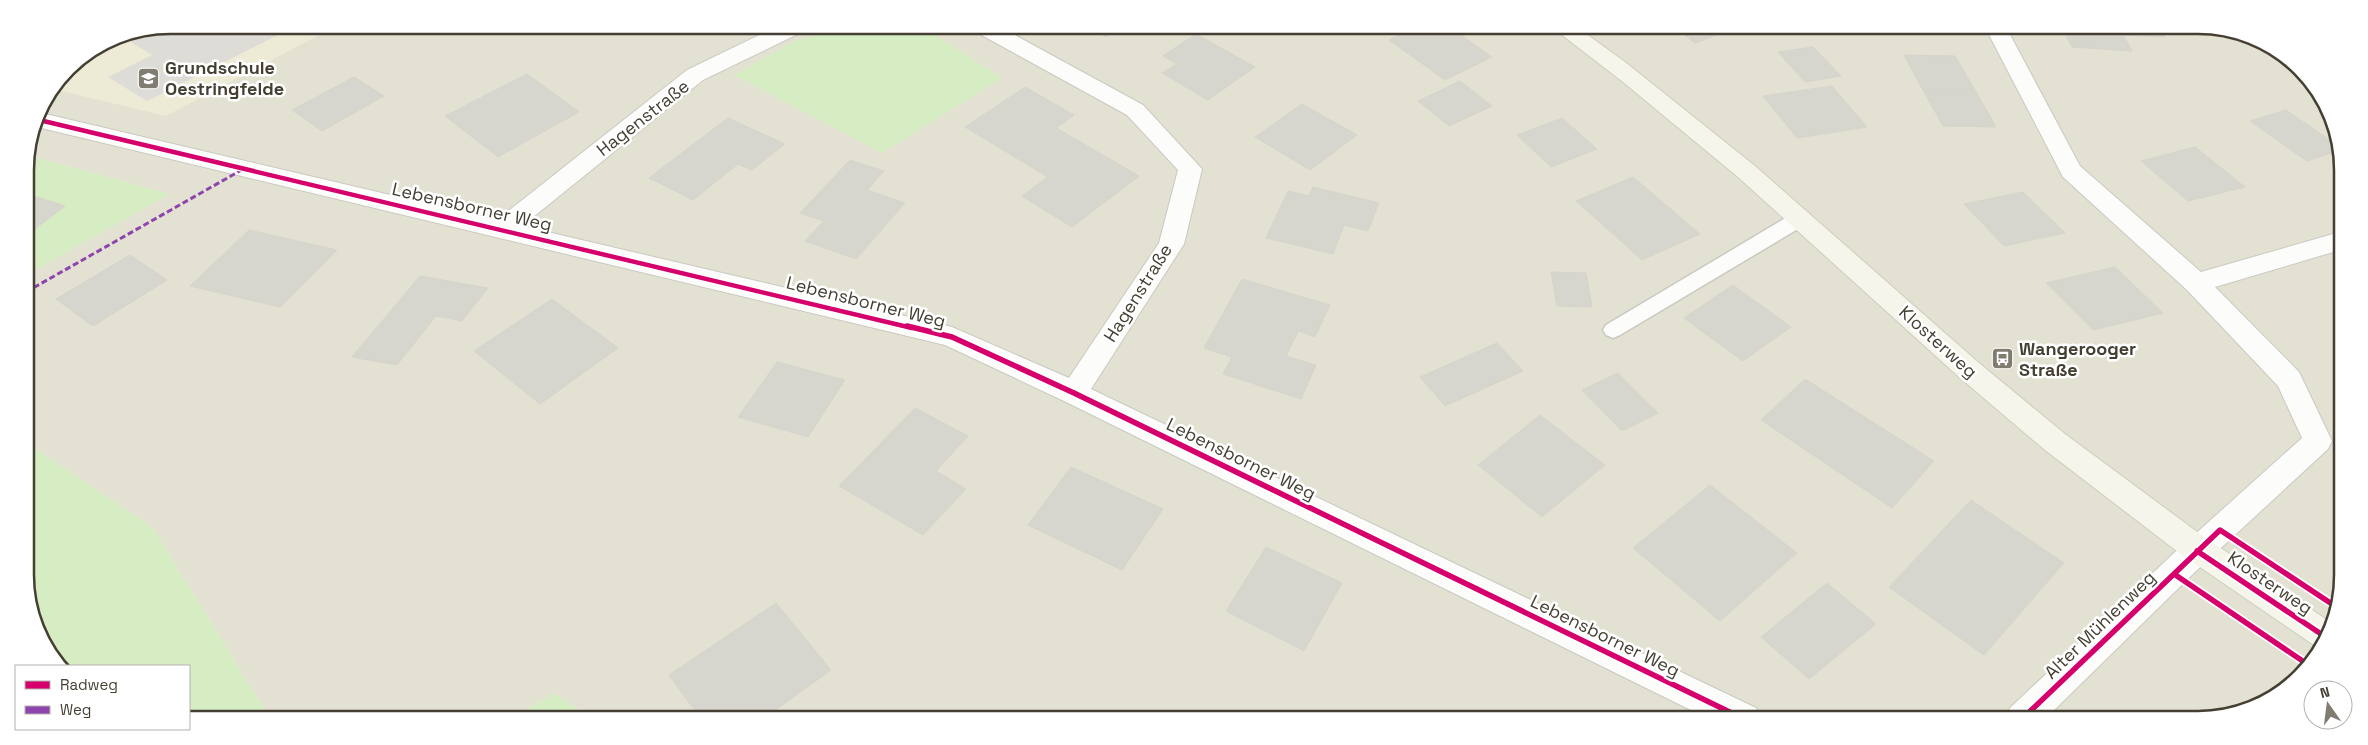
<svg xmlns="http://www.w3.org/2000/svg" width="2368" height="745" font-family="'Space Grotesk',sans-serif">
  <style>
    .residential { fill: #e3e1d2 }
    .education { fill: #edead6 }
    .green { fill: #d6ecc2 }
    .parking { fill: #dddcd6 }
    .building { fill: #d7d6ce; stroke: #d6d4cb }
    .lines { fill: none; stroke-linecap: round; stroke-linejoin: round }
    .lane-casing { stroke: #cac9c1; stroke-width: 3 }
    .street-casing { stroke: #cac9c1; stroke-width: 2 }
    .secondary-casing { stroke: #ceccbb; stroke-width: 2 }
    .lane { fill: #fcfcfb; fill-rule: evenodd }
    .street { fill: #fcfcfb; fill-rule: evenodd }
    .secondary { fill: #f6f5ec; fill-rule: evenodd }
    .quiet { stroke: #8e44ad; stroke-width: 3; stroke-dasharray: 6 3; stroke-linecap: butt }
    .cycleway-far1-casing { stroke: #fff; stroke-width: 7 }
    .cycleway-casing { stroke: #fff; stroke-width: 9 }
    .cycleway-far1 { stroke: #d6006c; stroke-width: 4.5 }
    .cycleway { stroke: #d6006c; stroke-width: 5.5 }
    .labels { text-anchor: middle; stroke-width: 5; stroke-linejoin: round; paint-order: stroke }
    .poi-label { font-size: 18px; font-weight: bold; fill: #443f32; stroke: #fff; text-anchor: start }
    .street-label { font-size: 18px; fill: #443f32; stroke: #fff }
    .rim { fill: none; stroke: #443f32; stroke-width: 2.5 }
  </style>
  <rect width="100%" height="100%" fill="#eeede5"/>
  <path class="residential" d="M169 25 2236 30 2307 74 2340 141 2338 613 2319 656 2287 690 2208 720 588 716 554 693 516 716 268 715 153 528 27 443 26 275 169 194 27 155 36 114 67 67 114 36Z"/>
  <path class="education" d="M169 25H338L166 116 53 89 67 67 114 36Z"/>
  <path class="green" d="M843 27H923L1002 78 882 153 734 75 795 41Z
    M27 155 170 194 26 275Z
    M27 443 153 528 268 715H189V666H59L28 604Z
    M554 693 588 716H516Z"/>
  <path class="parking" d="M169 25H262L278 35 147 101 108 77 152 55 120 35Z"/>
  <path class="building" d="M282 25H317L298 35Z
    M1088 27H1122L1106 37Z
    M1413 28H1451L1492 57 1445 80 1389 40Z
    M1677 29H1734L1695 43Z
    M2063 30H2160L2165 37 2123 35 2132 51 2072 47Z
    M1196 34 1255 67 1208 100 1162 73 1177 64 1163 56Z
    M1813 47 1841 76 1805 82 1778 52Z
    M1904 55 1955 56 1975 90H1923Z
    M527 74 579 112 498 157 445 116Z
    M354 77 384 96 322 131 292 110Z
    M1460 81 1492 106 1449 126 1418 101Z
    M1832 86 1867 127 1797 138 1763 96Z
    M1025 87 1074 115 1056 128 1139 176 1072 227 1022 196 1048 177 965 127Z
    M1923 90H1975L1996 127 1943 126Z
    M1302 104 1357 135 1310 170 1255 137Z
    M2286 110 2340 147V150L2307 161 2250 121Z
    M728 118 785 144 752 170 738 164 693 200 649 178Z
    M1562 118 1597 149 1551 167 1517 135Z
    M2195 147 2245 187 2188 201 2141 161Z
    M850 160 884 171 867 190 905 203 856 259 805 241 824 221 800 213Z
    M1633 177 1700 234 1642 260 1576 201Z
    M1313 187 1379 203 1368 231 1344 225 1333 254 1266 238 1288 191 1309 196Z
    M2023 192 2065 233 2004 246 1964 204Z
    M25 193 65 206 26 236Z
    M249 230 337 250 280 307 190 286Z
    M130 255 167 280 93 326 56 299Z
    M2115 267 2163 313 2093 330 2046 283Z
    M1551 272 1586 273 1592 307 1557 306Z
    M420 276 488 288 462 321 436 316 397 365 352 357Z
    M1242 279 1330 305 1315 337 1298 331 1286 356 1316 365 1301 399 1223 374 1232 357 1204 348Z
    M1733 285 1791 327 1743 361 1684 318Z
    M552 299 618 348 540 404 474 351Z
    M1497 343 1523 371 1445 406 1420 377Z
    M777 362 845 380 808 437 738 417Z
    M1618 373 1658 413 1622 431 1582 390Z
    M1805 379 1934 461 1892 508 1761 420Z
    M915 408 968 436 936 471 966 489 923 535 839 486Z
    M1540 415 1605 465 1542 517 1478 465Z
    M1071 467 1163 509 1122 570 1028 525Z
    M1710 485 1797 553 1720 621 1633 548Z
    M1971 500 2064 563 1984 655 1889 587Z
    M1266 547 1342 583 1304 651 1226 611Z
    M1827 583 1876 624 1809 679 1761 637Z
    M776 603 831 670 767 716H699L669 675Z"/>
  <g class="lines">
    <defs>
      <path id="lane" d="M1801 211 1808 213 1811 218 1808 223 1620 335 1613 338 1606 335 1603 330 1606 325 1794 213Z"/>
      <path id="street" d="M778 26 805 27 802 32 703 80 522 226 952 327 1069 378 1159 243 1178 170 1127 115 976 32 973 27H1000L1143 105 1202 169 1184 244 1091 389 1756 708 1761 719H1709L1064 401 945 345 33 126 37 112 497 220 687 70Z
        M1986 29H2007L2080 166 2201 272 2340 232V250L2215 287 2299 372 2332 441 2328 449 2196 571 2045 719H2005L2010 708 2174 553 2302 438 2278 386 2187 290 2063 177Z"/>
      <path id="secondary" d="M1553 28H1578L1625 62 1755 166 1979 363 2065 434 2200 534 2333 624 2321 650 2178 552 2045 450 1959 377 1738 177 1623 82Z"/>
    </defs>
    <use href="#lane" class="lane-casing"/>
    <use href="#street" class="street-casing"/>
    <use href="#secondary" class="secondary-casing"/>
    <use href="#lane" class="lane"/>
    <use href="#street" class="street"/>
    <use href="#secondary" class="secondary"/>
    <path class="quiet" d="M26 292 245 168"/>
    <defs>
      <path id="cycleway-far1" d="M35 119 912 328"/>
      <path id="cycleway" d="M907 326 952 337 1074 393 1744 719
        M2197 551 2327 638
        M2174 574 2310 666
        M2022 719 2220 530 2338 608"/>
    </defs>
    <use href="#cycleway-far1" class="cycleway-far1-casing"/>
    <use href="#cycleway" class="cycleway-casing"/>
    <use href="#cycleway-far1" class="cycleway-far1"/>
    <use href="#cycleway" class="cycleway"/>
  </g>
  <defs>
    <symbol id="school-square" viewBox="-11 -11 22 22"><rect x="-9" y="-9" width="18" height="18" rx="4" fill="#807c71" stroke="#fff"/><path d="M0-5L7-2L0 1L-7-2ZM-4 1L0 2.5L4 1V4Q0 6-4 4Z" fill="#fff"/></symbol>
    <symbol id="bus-square" viewBox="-11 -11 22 22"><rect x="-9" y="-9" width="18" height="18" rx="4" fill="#807c71" stroke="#fff"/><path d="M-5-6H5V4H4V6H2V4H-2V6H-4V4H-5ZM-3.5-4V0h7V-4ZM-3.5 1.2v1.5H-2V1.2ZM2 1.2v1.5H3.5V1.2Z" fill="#fff"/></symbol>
  </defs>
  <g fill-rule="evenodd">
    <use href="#school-square" x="136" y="66" width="25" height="25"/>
    <use href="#bus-square" x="1990" y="346" width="25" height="25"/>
  </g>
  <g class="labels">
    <g class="poi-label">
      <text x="165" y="74">Grundschule<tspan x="165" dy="21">Oestringfelde</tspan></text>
      <text x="2019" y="355">Wangerooger<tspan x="2019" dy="21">Straße</tspan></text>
    </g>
    <g class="street-label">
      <text transform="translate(643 118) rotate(-38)" y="6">Hagenstraße</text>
      <text transform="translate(472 207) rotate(13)" y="6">Lebensborner Weg</text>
      <text transform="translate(1138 293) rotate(-58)" y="6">Hagenstraße</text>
      <text transform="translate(866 302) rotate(14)" y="6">Lebensborner Weg</text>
      <text transform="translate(1938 342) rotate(42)" y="6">Klosterweg</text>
      <text transform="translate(1241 459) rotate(26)" y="6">Lebensborner Weg</text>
      <text transform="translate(2270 583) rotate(34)" y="6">Klosterweg</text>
      <text transform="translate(2100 625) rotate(-44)" y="6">Alter Mühlenweg</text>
      <text transform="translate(1605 636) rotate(26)" y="6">Lebensborner Weg</text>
    </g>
  </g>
  <path d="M0 0H2368V745H0ZM170 34H2198A136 136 0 0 1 2334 170V575A136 136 0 0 1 2198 711H170A136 136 0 0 1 34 575V170A136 136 0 0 1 170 34Z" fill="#fff" fill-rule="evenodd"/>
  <path class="rim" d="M170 34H2198A136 136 0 0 1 2334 170V575A136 136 0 0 1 2198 711H170A136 136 0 0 1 34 575V170A136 136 0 0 1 170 34Z"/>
  <rect x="15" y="665" width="175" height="65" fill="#ffffff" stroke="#b4b2ad"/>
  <rect x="25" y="681" width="25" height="8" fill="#d6006c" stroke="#b4b2ad"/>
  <text x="60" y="690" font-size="15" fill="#443f32">Radweg</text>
  <rect x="25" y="706" width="25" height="8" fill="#8e44ad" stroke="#b4b2ad"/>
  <text x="60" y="715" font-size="15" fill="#443f32">Weg</text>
  <g transform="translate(2328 705) rotate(346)"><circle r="24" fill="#ffffff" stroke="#b4b2ad"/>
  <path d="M0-4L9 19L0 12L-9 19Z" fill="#807c71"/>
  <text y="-8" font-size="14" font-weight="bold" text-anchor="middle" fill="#443f32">N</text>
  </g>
</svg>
